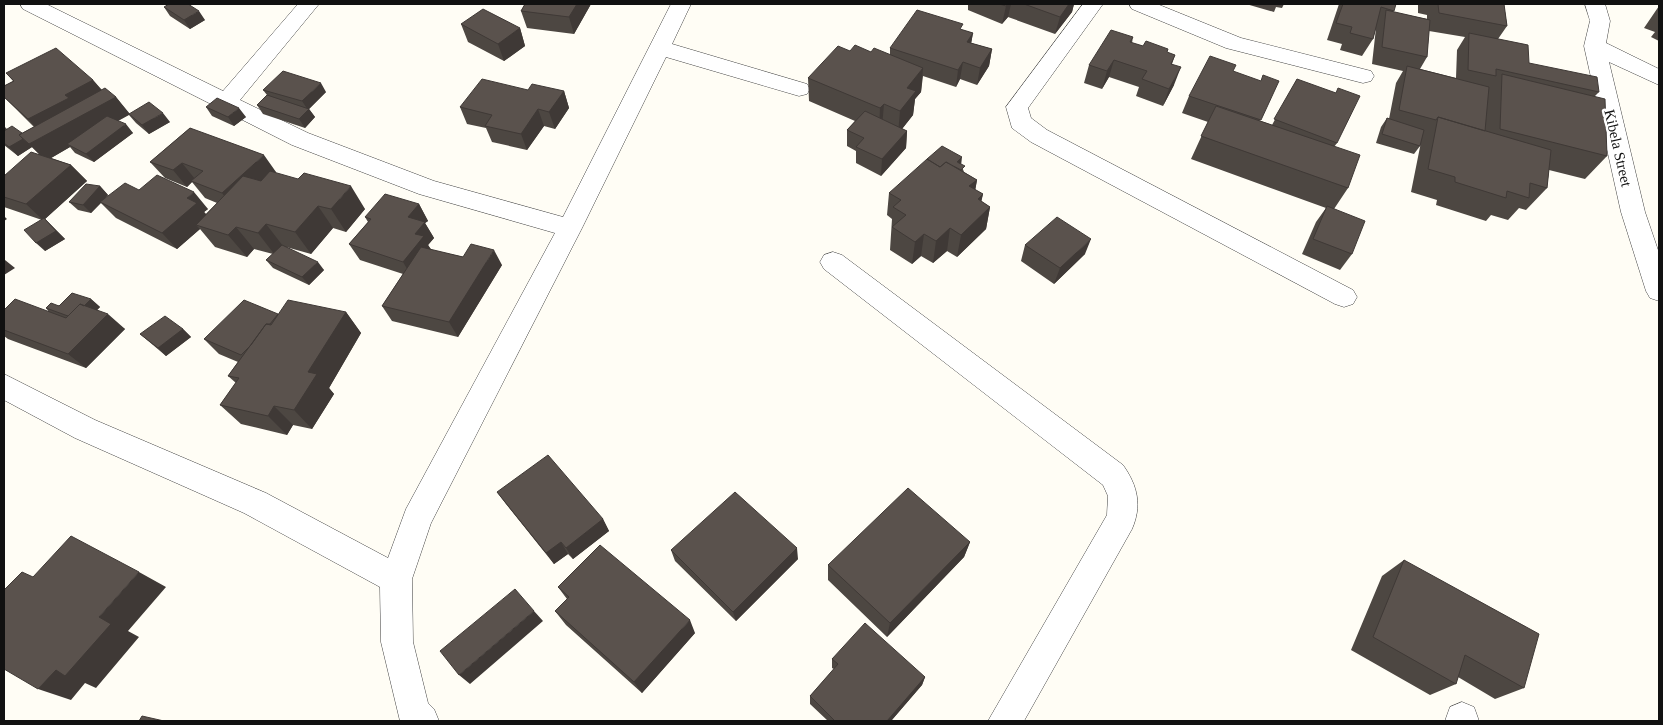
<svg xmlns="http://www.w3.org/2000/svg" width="1663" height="725" font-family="'Times New Roman',serif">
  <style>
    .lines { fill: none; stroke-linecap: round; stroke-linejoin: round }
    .minor-casing { stroke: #444; stroke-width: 1 }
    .minor { fill: #fff; fill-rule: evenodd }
    .wall { fill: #4d4742; fill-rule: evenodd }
    .shaded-wall { fill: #3f3936 }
    .building { fill: #5a524d; stroke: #3f3936 }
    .labels { text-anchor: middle; stroke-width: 5; stroke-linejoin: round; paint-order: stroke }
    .street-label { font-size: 15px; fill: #111; stroke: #fff }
  </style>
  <rect width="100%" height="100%" fill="#fffdf5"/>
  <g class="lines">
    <defs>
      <path id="minor" d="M20 4H46L223 91 298 4H319L240 100 308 133 434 181 563 217 671 4H691L672 44 807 84 810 89 807 94 799 96 666 57 582 228 431 523 412 579 413 642 428 703 434 709 439 721H400L381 642 380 587 244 513 75 438 4 400V374L95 420 266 493 388 558 406 509 555 233 419 194 292 145 23 9Z
        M1083 4H1103L1028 108 1031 118 1047 130 1353 290 1357 297 1353 304 1344 307 1335 304 1031 142 1012 128 1006 107Z
        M1129 4H1157L1241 38 1371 71 1374 76 1371 81 1363 83 1226 48 1132 9Z
        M1585 4H1605L1610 21 1606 43 1659 69V85L1609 62 1645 212 1659 253V301L1650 298 1646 291 1621 212 1584 46 1590 21Z
        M833 252 842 255 1123 465C1138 486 1142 506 1132 529L1024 721H988L1107 515 1108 496 1103 485 824 269 820 262 824 255Z
        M1462 702 1474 707 1479 721H1445L1450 707Z"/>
    </defs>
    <use href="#minor" class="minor-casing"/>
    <use href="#minor" class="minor"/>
  </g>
  <path class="wall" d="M525 4H591L574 34 527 28 521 11Z
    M968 4H1074L1072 12 1055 34 1008 17 1002 24 968 10Z
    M1246 4H1284L1282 8 1276 7 1274 12Z
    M1339 4H1396L1393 12 1427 19V15L1418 13V4H1504L1507 26 1498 39 1529 63 1599 92 1595 96 1607 156 1585 179 1549 170 1547 188 1526 210 1519 208 1508 220 1491 215 1486 221 1436 205 1437 200 1411 192 1421 142 1420 146 1414 154 1376 143 1381 127 1387 118 1389 119 1396 83 1403 71 1372 64 1376 28 1373 39 1362 56 1340 50 1342 44 1327 40ZM1429 31 1465 37 1457 50 1456 78 1420 69 1427 57Z
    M1659 6V41L1651 37 1655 32 1644 28Z
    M164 7 205 20 190 29 170 16Z
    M461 24 520 28 525 46 504 61 468 42Z
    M962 30 973 33 971 43 992 49 989 66 977 85 960 79 956 87 923 76 921 92 915 99 913 115 902 129 907 131 906 148 881 176 856 163V151L847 146V130L855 121 809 101 808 78 850 51 871 52 890 55V48Z
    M1133 37 1132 43 1175 55 1172 64 1174 85 1163 106 1136 96 1139 87 1109 77 1102 89 1084 83 1089 65Z
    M1233 72 1260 121 1272 125 1297 79 1337 143 1334 147 1348 188 1334 209 1352 254 1340 270 1302 254 1316 222 1326 208 1191 159 1208 122 1182 113 1189 96Z
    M6 73 93 80 102 90 116 97 129 114 170 122 149 134 136 123 129 115 118 121 133 133 94 162 75 153 70 147 51 158 71 165 87 181 45 219 65 239 45 251 42 220 4 207V176L39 154 32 147 18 156 4 145V126L7 129 22 133 34 127 4 97V86L13 81Z
    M263 90 326 92 309 109 315 117 305 128 263 114 257 105 267 95Z
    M528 90 564 91 569 108 555 129 544 126 527 150 492 142 486 128 467 124 460 107Z
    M206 107 246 117 234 126 212 116Z
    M190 128 276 172 275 173 365 209 346 232 333 228 311 254 286 247 324 270 309 285 273 268 266 260 273 254 254 249 247 257 215 247 200 229 177 249 116 218 101 203 91 213 78 210 69 202 100 186 108 195 104 200 139 190 208 209 204 212 206 214 217 203 205 198 192 182 187 187 165 178 150 162Z
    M961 164 964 172 977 180 975 190 983 194 981 201 990 207 986 229 957 257 947 251 933 263 921 256 912 264 890 250 892 219 887 215 889 193Z
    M419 204 428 221 425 223 434 238 428 245 431 250 502 265 458 337 392 321 382 306 403 274 360 260 349 244 368 222 365 217Z
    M1025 245 1085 254 1054 284 1021 261Z
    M91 299 100 307 97 310 125 329 86 368 8 339 4 336V310L49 312 46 308Z
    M346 312 361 333 329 388 334 394 312 429 293 425 287 435 241 424 220 405 236 383 228 376 238 362 219 354 204 339 278 314Z
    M183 329 191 337 166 356 140 334Z
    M497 492 603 519 609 531 573 559 568 554 554 564 506 504Z
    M970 542 964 557 887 637 828 580V565Z
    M671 550 798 559 736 621 675 561Z
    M1404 560 1524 688 1495 699 1458 677 1456 684 1430 695 1351 650 1382 576Z
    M558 587 695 633 642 693 566 625 555 611 567 599Z
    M832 659 925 677 922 685 891 721H828L810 704V696L834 669 832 668Z"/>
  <path class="shaded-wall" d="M577 4H591L574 34 569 17Z
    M1008 4H1011L1008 17 1002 24 1006 6Z
    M1069 4H1074L1072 12 1055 34 1060 17Z
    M199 11 205 20 190 29 184 20Z
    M520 28 525 46 504 61 498 44Z
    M973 33 970 50 967 42Z
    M992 49 989 66 977 85 980 68Z
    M1114 60 1109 77 1102 89 1107 71Z
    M963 62 960 79 956 87 958 70Z
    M1181 67 1174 85 1163 106 1169 89Z
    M923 68 921 92 915 99 913 115 898 134 900 111 907 88Z
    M93 80 107 97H116L130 114 72 146 67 144 70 147 46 161 29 144 44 136 28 119 65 95Z
    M321 83 326 92 308 110 302 101Z
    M564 91 569 108 555 129 549 112Z
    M884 104 882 127 879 131 880 108Z
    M239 108 246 117 234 126 228 117Z
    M309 109 315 117 305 128 299 119Z
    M538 109 544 126 527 150 521 134Z
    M163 113 170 122 149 134 142 125Z
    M126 124 133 133 94 162 86 154Z
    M907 131 906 148 881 176 882 159Z
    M23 139 32 147 18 156 9 147Z
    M264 155 276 172 235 210 222 193Z
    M962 157 961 166 957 162Z
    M182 163 195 179 187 187 173 170Z
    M71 165 87 181 45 219 65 239 45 251 36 243 44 221 26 204Z
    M977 180 973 203 969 186Z
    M100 186 108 195 91 213 83 205Z
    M351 186 365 209 346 232 331 209Z
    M194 192 208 209 204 212 211 220 196 225 200 229 177 249 162 233 187 198Z
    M983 194 978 217V199Z
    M419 204 428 221 425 223 434 238 428 245 433 252 412 277 403 262 415 234 408 217Z
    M318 206 333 228 311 254 295 232Z
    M990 207 986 229 957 257 961 235Z
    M4 216 7 219 4 221Z
    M266 224 283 246 275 255 258 233Z
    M236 227 254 249 247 257 228 235Z
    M950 228 947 251 933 263 936 241Z
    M924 234 921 256 912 264 915 242Z
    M1091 239 1085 254 1054 284 1060 268Z
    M494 250 502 265 458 337 449 322Z
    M5 260 15 268 4 275V261Z
    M318 262 324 270 309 285 302 277Z
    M91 299 100 307 81 326 72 318Z
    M346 312 361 333 329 388 334 394 312 429 294 410 308 372Z
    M108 314 125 329 86 368 68 354Z
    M183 329 191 337 166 356 158 348Z
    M274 406 293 425 287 435 268 416Z
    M603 519 609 531 573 559 566 548Z
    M561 542 568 554 554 564 546 553Z
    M970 542 964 557 887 637 890 623Z
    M797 548 798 559 736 621 733 612Z
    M139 572 166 587 128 631 139 637 96 688 85 683 71 700 38 689 99 617Z
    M534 611 543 621 470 684 459 675Z
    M690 620 695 633 642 693 634 682Z
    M925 677 922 685 891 721H887Z"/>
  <path class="building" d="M169 4H188L199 11 184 20 164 7Z
    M525 4H577L569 17 521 11Z
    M999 4H1008L1006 6Z
    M1024 4H1069L1060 17Z
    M1343 4H1396L1394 11 1381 7 1373 39 1350 33 1352 27 1336 23Z
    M1438 4H1504L1507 26 1439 13Z
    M483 9 520 28 498 44 461 24Z
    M917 10 963 24 960 29 973 33 967 42 992 49 980 68 963 62 958 70 890 48Z
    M1386 10 1430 20 1427 57 1382 47Z
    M1111 30 1133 37 1130 42 1143 46 1146 41 1168 49 1167 52 1175 55 1171 64 1181 67 1169 89 1142 79 1147 71 1114 60 1107 71 1089 65Z
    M1469 33 1528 45 1529 63 1597 77 1599 92 1496 69V76L1468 70Z
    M855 45 871 52 874 48 923 68 907 88 916 91 900 111 884 104 880 108 808 78 838 46 850 51Z
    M56 48 93 80 65 95 69 98 28 119 4 97V86L14 81 6 73Z
    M1210 56 1236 65 1233 71 1261 81 1263 75 1279 81 1261 120 1189 96Z
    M1407 66 1489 87 1485 131 1438 117 1436 120 1399 110Z
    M283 71 321 83 302 101 263 90Z
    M1502 74 1605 99 1607 156 1500 129Z
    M482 79 528 90 532 84 564 91 549 112 538 109 521 134 485 126 492 115 460 107Z
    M1297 79 1336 93 1338 88 1360 96 1337 143 1274 119Z
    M105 88 116 97 29 144 19 135Z
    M267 95 309 109 299 119 257 105Z
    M217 98 239 108 228 117 206 107Z
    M149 102 163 113 142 125 129 114Z
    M1216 106 1360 155 1348 188 1201 136Z
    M865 111 907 131 882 159 856 147 864 138 847 130Z
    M107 116 126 124 86 154 67 144Z
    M1438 117 1551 150 1547 188 1530 183 1529 198 1507 191 1506 198 1455 182V177L1428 169Z
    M1387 118 1424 130 1420 146 1382 134Z
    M12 126 22 133 19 135 23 139 9 147 4 143V131Z
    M190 128 264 155 222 193 191 181 203 171 182 163 173 170 150 162Z
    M942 146 962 157 957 162 965 166 961 170 946 162 940 167 927 159Z
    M31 152 71 165 26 204 4 197V176Z
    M927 159 940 167 946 162 977 180 969 186 983 194 978 199 990 207 961 235 950 228 936 241 924 234 915 242 892 227 906 215 893 207 901 200 889 193Z
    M270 171 298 179 304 173 351 186 331 209 318 206 295 232 266 224 258 233 236 227 228 235 196 225 243 176 261 181Z
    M157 175 194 192 187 198 197 203 162 233 100 202 125 183 139 190Z
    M86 184 100 186 83 205 69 202Z
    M385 194 419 204 408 217 425 222 415 234 424 236 403 262 349 244 371 219 365 217Z
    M1327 206 1365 221 1352 254 1313 239Z
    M1057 217 1091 239 1060 268 1025 245Z
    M44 218 56 231 36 243 24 230Z
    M471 244 494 250 449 322 382 306 421 247 463 257Z
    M282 245 318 262 302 277 266 260Z
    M72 293 91 299 84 306 80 304 68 316 46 308 51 303 59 306Z
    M15 299 66 318 80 304 108 314 68 354 4 330V310Z
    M244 300 278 314 270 324H266L251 345 241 355 204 339Z
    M288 300 346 312 308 372 317 374 294 410 274 406 268 416 220 405 239 378 228 376 266 324 271 325Z
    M165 316 183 329 158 348 140 334Z
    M548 455 603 519 566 548 561 542 546 553 497 492Z
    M908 488 970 542 890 623 828 565Z
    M735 492 797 548 733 612 671 550Z
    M71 536 139 572 99 617 111 624 65 676 56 670 38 689 4 669V590L22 572 33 577Z
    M600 545 690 620 634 682 555 611 569 597 558 587Z
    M1404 560 1539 634 1524 688 1465 655 1456 684 1373 637Z
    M515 589 534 611 459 675 440 651Z
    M865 623 925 677 887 721H835L810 696 838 664 832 659Z
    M142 716 164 721H139Z"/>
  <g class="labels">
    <g class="street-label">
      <text transform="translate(1618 148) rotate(77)" y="5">Kibela Street</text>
    </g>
  </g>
  <rect width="1663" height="725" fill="none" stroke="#111111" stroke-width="10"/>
</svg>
